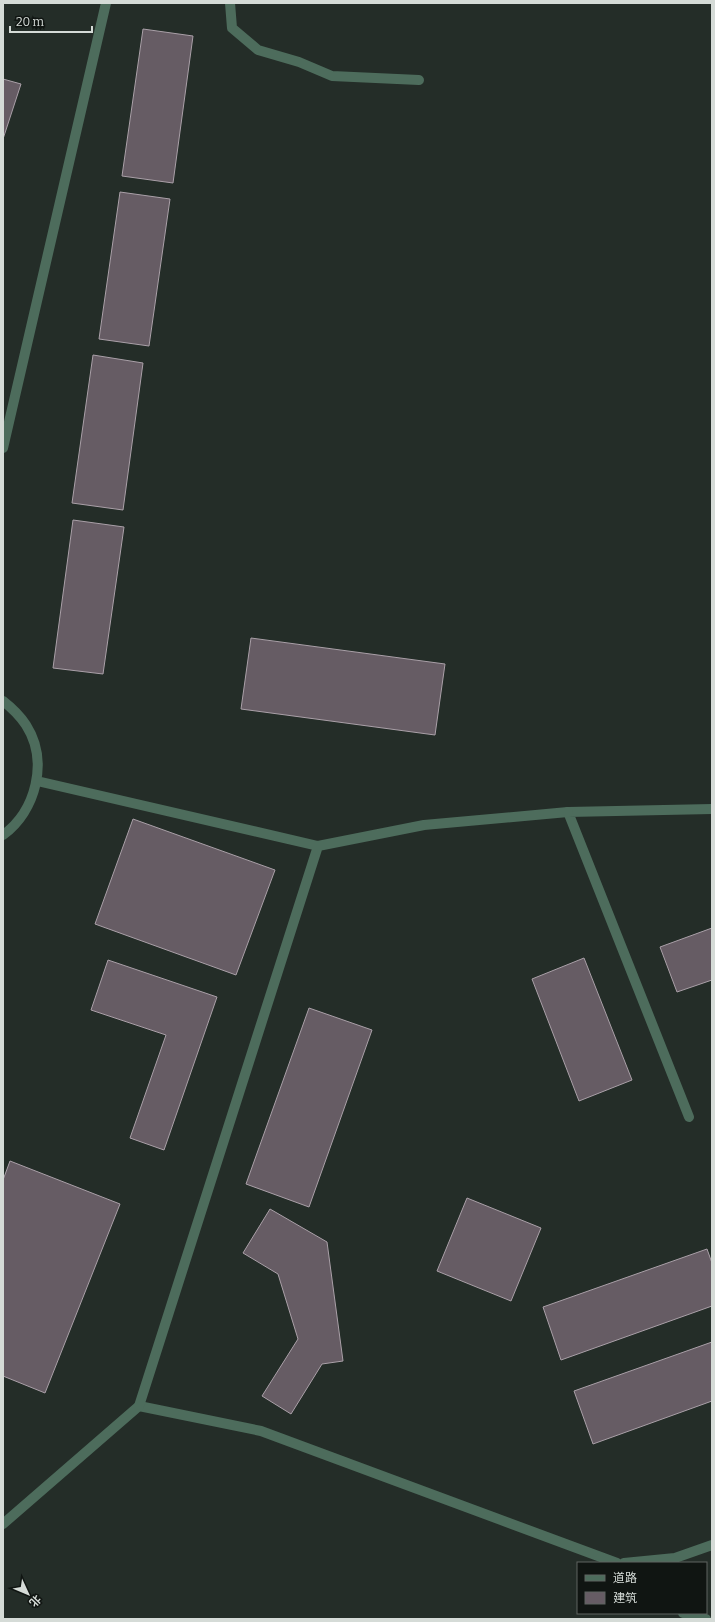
<svg xmlns="http://www.w3.org/2000/svg" width="715" height="1622" font-family="Bitter,'Noto Sans SC',serif">
  <style>
    .building { fill: #665c64; stroke: #aaa0a8 }
    .lines { fill: none; stroke-linecap: round; stroke-linejoin: round }
    .service { stroke: #4d6c5c; stroke-width: 10 }
    .minor { stroke: #4d6c5c; stroke-width: 10 }
  </style>
  <rect width="100%" height="100%" fill="#242d28"/>
  <path class="building" d="M143 29 193 36 173 183 122 176Z
    M3 79 21 84 3 139Z
    M120 192 170 199 149 346 99 339Z
    M93 355 143 363 123 510 72 503Z
    M73 520 124 527 103 674 53 668Z
    M251 638 445 664 435 735 241 709Z
    M133 819 275 870 236 975 95 924Z
    M712 928V980L677 992 660 947Z
    M584 958 632 1080 579 1101 532 979Z
    M108 960 217 997 164 1150 130 1138 166 1035 91 1010Z
    M309 1008 372 1030 309 1207 246 1184Z
    M10 1161 120 1204 45 1393 3 1376V1180Z
    M467 1198 541 1228 511 1301 437 1271Z
    M270 1209 327 1242 343 1361 322 1364 291 1414 262 1396 298 1339 278 1274 243 1253Z
    M707 1249 712 1263V1306L561 1360 543 1307Z
    M712 1342V1401L593 1444 574 1391Z"/>
  <g class="lines">
    <path class="service" d="M230 3 232 28 258 50 299 62 332 76 419 80
      M689 1117 568 812 712 809
      M139 1406 261 1431 617 1563
      M624 1563 675 1558 712 1545
      M683 1613 706 1619"/>
    <path class="minor" d="M3 448 106 3
      M3 701C12 708 20 716 26 725 49 761 36 811 3 835
      M37 781 318 846 424 825 568 812
      M3 1524 139 1406 318 846"/>
  </g>
  <rect width="715" height="1622" fill="none" stroke="#d5dbd7" stroke-width="8"/>
  <rect x="577" y="1562" width="130" height="52" fill="#101512" stroke="#5f6461"/>
  <rect x="585" y="1575" width="20" height="6" fill="#4d6c5c" stroke="#5f6461"/>
  <text x="613" y="1582" font-size="12" fill="#d5dbd7">道路</text>
  <rect x="585" y="1592" width="20" height="12" fill="#665c64" stroke="#5f6461"/>
  <text x="613" y="1602" font-size="12" fill="#d5dbd7">建筑</text>
  <g transform="translate(28 1594) rotate(134)" stroke="#101512" stroke-width="3" paint-order="stroke">
  <path d="M0-3L7 15L0 10L-7 15Z" fill="#d5dbd7"/>
  <text y="-6" font-size="11" font-weight="bold" text-anchor="middle" fill="#d5dbd7">北</text>
  </g>
  <path d="M10 26v6h82v-6" fill="none" stroke="#d5dbd7" stroke-width="2"/>
  <text x="16" y="26" font-size="12" fill="#d5dbd7" stroke="#101512" stroke-width="3" paint-order="stroke">20 m</text>
</svg>
